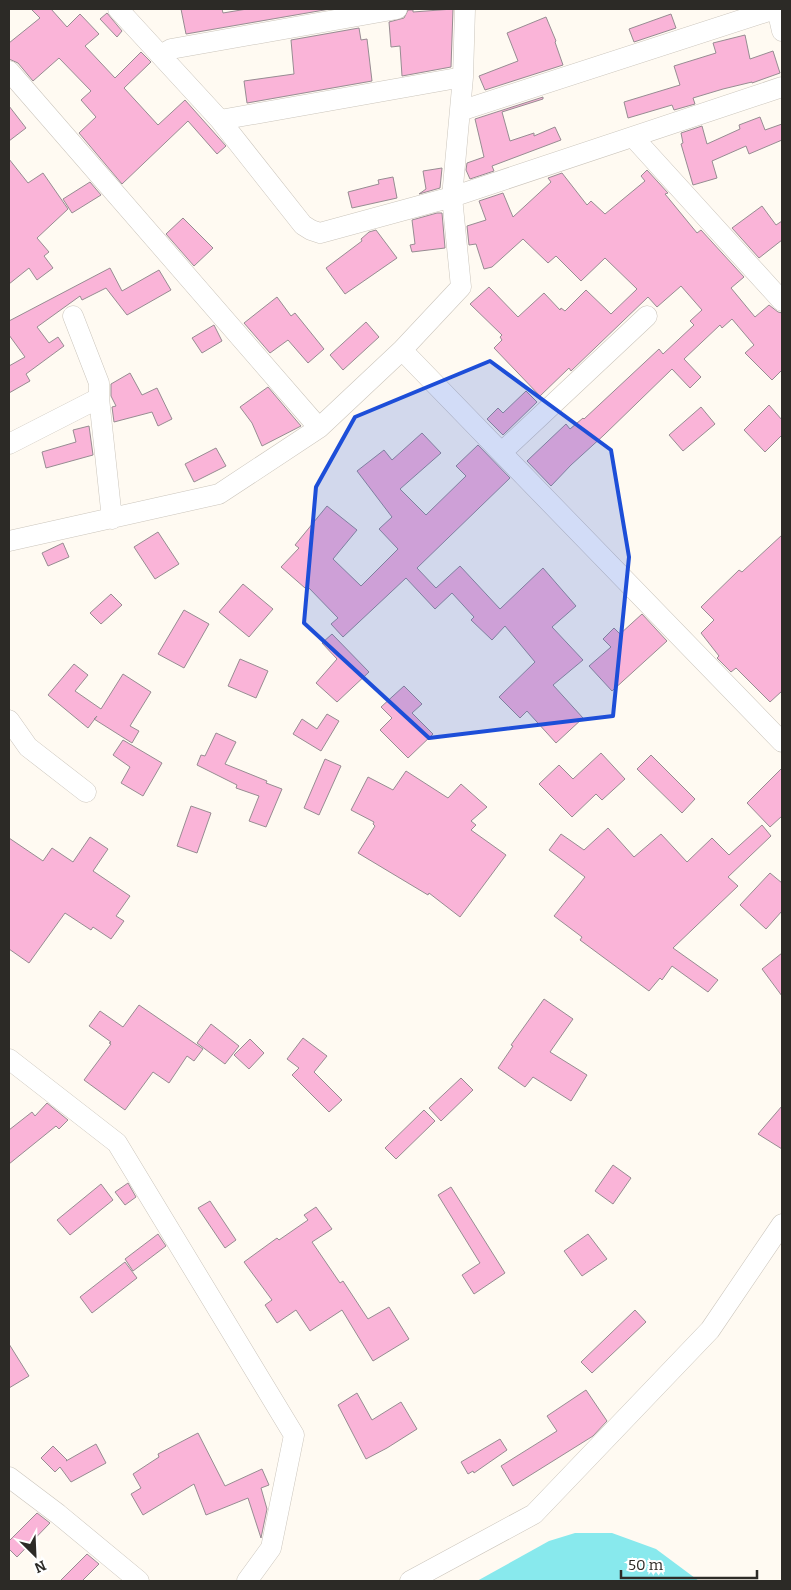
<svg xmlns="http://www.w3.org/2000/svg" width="791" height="1590" font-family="Bitter,serif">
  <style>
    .water { fill: #88e9ed }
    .building { fill: #fab4d8; stroke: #978c92 }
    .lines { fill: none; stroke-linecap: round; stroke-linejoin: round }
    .minor-casing { stroke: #cbc5bc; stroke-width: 21 }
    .minor { stroke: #fff; stroke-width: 20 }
    .marked { fill: #1d4ed8; fill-opacity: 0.2; stroke: #1d4ed8; stroke-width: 4; stroke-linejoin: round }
  </style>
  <rect width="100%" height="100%" fill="#fffaf2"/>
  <path class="water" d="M575 1533H612L656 1549 699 1581H477L549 1541Z"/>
  <path class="building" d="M31 9H51L67 27 80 14 99 34 85 46 115 78 141 52 151 62 124 88 158 125 185 100 226 146 217 154 188 121 122 184 79 133 96 117 81 100 91 91 59 58 33 81 18 63 9 59V43L40 18Z
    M181 9H222L223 13 247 9H330L186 34Z
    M453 9 451 67 402 76 400 46 391 47 389 22 404 18 408 10H413V12Z
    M107 13 122 31 117 37 100 19Z
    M671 14 676 28 634 42 629 29Z
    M546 17 556 41 555 42 563 65 485 90 479 76 518 61 507 33Z
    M359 28 361 40 367 39 372 81 247 103 244 81 294 74 291 40Z
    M745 35 750 59 773 51 780 73 752 83V82L723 89 693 98 695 104 674 110 672 105 628 118 624 102 680 85 674 66 716 53 713 43Z
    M543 97V99L502 112 510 141 534 133V136L555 127 561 140 492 166 494 171 470 179 466 170 467 163 484 157 475 119Z
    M9 106 26 128 9 141Z
    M760 117 765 130 782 124V140L749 154 746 146 712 161 717 178 693 185 681 144 683 143 681 133 702 126 707 144 740 129 739 125Z
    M9 159 28 183 43 173 68 209 37 238 49 252 44 256 53 268 37 280 29 268 9 284Z
    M442 168 440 188 419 194 426 189 423 171Z
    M647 170 668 193 665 194 697 233 701 230 744 277 731 288 755 317 769 305 778 312 782 313V370L772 380 745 353 754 345 732 319 722 328 720 325 684 359 701 377 690 388 672 369 604 435 571 465 551 486 527 461 566 424 570 429 583 418 584 419 659 349 663 354 694 325 690 321 702 310 681 286 657 307 648 297 571 371 569 368 540 396 494 348 502 340 500 337 502 335 470 304 489 287 518 317 544 293 560 310 561 308 565 311 586 290 611 314 637 289 605 258 581 281 556 256 548 263 523 239 492 267 484 269 476 244 469 245 467 226 486 220 479 201 503 193 513 217 551 182 548 178 562 173 587 205 591 201 605 214 645 181 641 176Z
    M393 177 397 198 352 208 348 192 379 184 378 180Z
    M90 182 101 195 72 213 63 199Z
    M762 206 776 225 782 221V240L759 258 732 228Z
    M437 213H442L445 248 412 252 410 245 415 244 412 220Z
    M183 218 213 248 194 266 166 234Z
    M376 230 397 258 345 294 326 268 362 241 361 239 369 232Z
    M110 268 122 291 159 270 171 290 127 315 106 288 82 300 80 296 37 327 49 343 58 337 64 346 26 374 30 381 9 393V366L25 357 9 335V321Z
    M277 297 291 316 295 313 324 349 308 363 288 340 270 353 244 323Z
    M366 322 379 337 343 370 330 355Z
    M214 325 222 341 202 353 192 338Z
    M130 373 142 395 157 388 172 419 158 426 152 412 114 422 112 407 116 406 111 396V384Z
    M268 387 301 426 262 446 252 423 240 407Z
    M526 391 537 402 503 435 487 419 498 408 503 413Z
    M769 405 782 420V435L765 452 744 430Z
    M701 407 715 424 683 451 669 435Z
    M89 426 93 455 46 468 42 452 76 442 73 430Z
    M422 433 441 453 400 489 426 515 466 476 456 466 478 445 510 478 417 568 436 588 460 566 500 609 543 568 576 606 552 627 583 660 553 685 583 718 556 743 527 711 520 718 499 697 535 662 505 626 492 640 471 620 474 617 452 593 435 609 406 578 343 637 331 624 338 618 307 586 305 588 281 567 299 548 295 545 327 506 357 530 333 559 361 586 398 549 379 529 392 517 357 471 384 450 392 460Z
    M216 448 226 466 194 482 185 464Z
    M158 532 179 564 155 579 134 547Z
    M782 535V691L770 702 736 668 731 672 717 658 719 656 701 633 714 620 701 607 739 570 742 572Z
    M63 543 69 557 48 566 42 553Z
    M243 584 273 609 249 637 219 612Z
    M111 594 122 605 101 624 90 613Z
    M184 610 209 624 184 668 158 654Z
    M642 614 667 641 612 691 589 666 611 647 603 639 614 628 620 634Z
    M332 634 369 672 337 702 316 683 337 659 322 643Z
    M240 659 268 671 256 698 228 686Z
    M74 664 88 675 75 691 101 709 123 674 151 692 130 726 139 731 132 743 94 719 97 716 88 728 48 695Z
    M404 686 422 704 412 713 433 734 408 758 380 730 392 718 381 707Z
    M327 714 339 721 321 751 293 734 302 719 317 729Z
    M216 733 236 742 225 764 267 781 266 783 282 789 266 827 249 821 259 796 236 788 237 785 197 765 201 755 205 756Z
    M123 740 162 763 143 796 121 783 130 767 113 755Z
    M601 753 625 779 602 800 596 794 572 817 539 784 559 765 573 779Z
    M651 755 695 799 682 813 637 769Z
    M325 759 341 766 319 815 304 808Z
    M782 768V816L770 827 747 803Z
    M406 771 448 798 461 784 487 807 471 821 476 825 471 830 506 855 460 917 429 893 428 895 358 853 375 826 373 824 374 822 351 810 368 777 393 790Z
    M191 806 211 813 197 853 177 846Z
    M762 825 771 836 728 877 738 886 673 948 718 980 708 992 672 966 662 980 660 978 649 991 580 940 582 937 554 916 585 877 549 850 561 834 584 850 608 828 634 857 661 834 687 862 712 838 729 855Z
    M90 837 108 849 93 871 130 896 116 916 124 921 111 939 93 927 91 930 65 913 29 963 9 949V838L43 861 52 848 73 862Z
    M770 873 782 883V911L766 929 740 905Z
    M782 953V996L762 969Z
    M544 999 573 1019 550 1052 587 1075 571 1101 533 1077 525 1087 498 1068 513 1046 511 1045Z
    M139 1005 203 1049 194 1061 187 1056 169 1083 153 1072 125 1110 84 1080 111 1044 109 1043 111 1042 89 1026 100 1011 123 1027Z
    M211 1024 239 1046 225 1064 197 1043Z
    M303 1038 327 1056 314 1072 342 1100 329 1112 292 1075 299 1068 287 1059Z
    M250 1039 264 1053 249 1069 234 1055Z
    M461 1078 473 1090 441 1121 429 1108Z
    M47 1103 68 1120 59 1129 56 1126 9 1164V1130L32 1112 35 1116Z
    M782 1106V1149L758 1134Z
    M424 1110 435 1121 396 1159 385 1148Z
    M613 1165 631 1178 613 1204 595 1191Z
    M128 1183 136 1197 125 1205 115 1192Z
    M101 1184 113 1200 70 1235 57 1220Z
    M451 1187 505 1273 474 1294 462 1275 480 1263 438 1195Z
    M210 1201 236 1240 225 1248 198 1208Z
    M316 1207 332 1229 312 1242 340 1283 343 1281 368 1319 389 1307 409 1339 373 1361 342 1310 310 1331 296 1310 277 1323 265 1305 272 1300 244 1262 277 1238 279 1240 308 1220 304 1215Z
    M158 1234 166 1246 133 1271 125 1259Z
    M588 1234 607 1259 582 1276 564 1251Z
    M125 1262 137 1278 92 1313 80 1297Z
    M635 1310 646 1322 592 1373 581 1362Z
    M9 1344 29 1376 9 1388Z
    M586 1390 607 1421 593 1436 513 1486 501 1466 557 1431 547 1416Z
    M357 1393 372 1420 401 1402 417 1429 387 1448 366 1459 338 1405Z
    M198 1433 225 1486 262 1469 269 1485 261 1488 267 1509 261 1538 248 1498 206 1515 194 1484 143 1515 131 1494 141 1488 133 1474 159 1457 158 1454Z
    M500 1439 507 1450 474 1473 473 1471 468 1474 461 1462Z
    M96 1444 106 1463 71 1482 60 1467 55 1472 41 1458 53 1446 67 1460 66 1461Z
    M37 1513 50 1523 17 1557 9 1549V1541Z
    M87 1554 99 1564 82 1581H60Z"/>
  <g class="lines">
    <defs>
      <path id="minor" d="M118 9 220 120 303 225 311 230 320 233 452 197 782 87
        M777 9 782 31
        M161 55 171 49 397 9
        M9 71 319 428
        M460 111 775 9
        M220 120 463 77
        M633 137 782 301
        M73 316 99 383V398L112 519
        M402 350 782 742
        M9 444 99 398
        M502 452 647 316
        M9 541 219 494 319 428 402 350 461 287 452 197 463 77 465 9
        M9 720 28 747 86 792
        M9 1059 117 1143 294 1435 271 1548 247 1581
        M9 1477 58 1514 139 1581
        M410 1581 534 1514 710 1330 782 1224"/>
    </defs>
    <use href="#minor" class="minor-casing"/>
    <use href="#minor" class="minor"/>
  </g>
  <path class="marked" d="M490 361 611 450 629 557 613 716 429 738 304 623 316 487 355 417Z"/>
  <rect width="791" height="1590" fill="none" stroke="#2c2a26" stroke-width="20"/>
  <g transform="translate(35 1555) rotate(156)" stroke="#ffffff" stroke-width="4" paint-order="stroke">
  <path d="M0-4L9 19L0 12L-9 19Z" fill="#2c2a26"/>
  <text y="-8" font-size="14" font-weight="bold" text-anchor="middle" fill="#2c2a26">N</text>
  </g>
  <path d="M621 1570v8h136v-8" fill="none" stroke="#2c2a26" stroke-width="2.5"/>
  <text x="628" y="1570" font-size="15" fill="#2c2a26" stroke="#ffffff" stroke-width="4" paint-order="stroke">50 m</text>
</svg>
